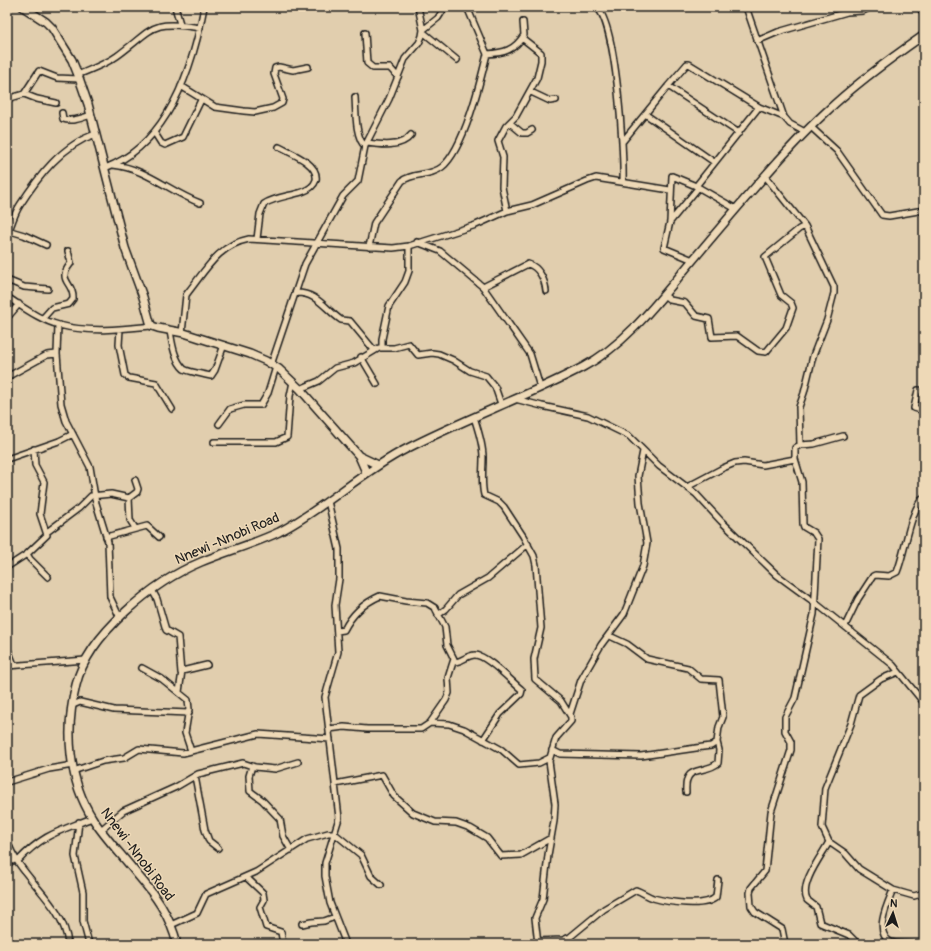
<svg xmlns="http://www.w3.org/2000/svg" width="931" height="951" font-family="Pangolin,sans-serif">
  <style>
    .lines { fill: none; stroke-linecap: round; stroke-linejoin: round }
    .minor-casing { stroke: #1c1c1c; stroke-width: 8 }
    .major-casing { stroke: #1c1c1c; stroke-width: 10 }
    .minor { stroke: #eed9b7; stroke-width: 5 }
    .major { stroke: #eed9b7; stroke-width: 7 }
    .labels { text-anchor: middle; stroke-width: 3; stroke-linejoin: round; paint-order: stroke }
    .street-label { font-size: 14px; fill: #1c1c1c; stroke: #eed9b7 }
  </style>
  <rect width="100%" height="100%" fill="#e1ceae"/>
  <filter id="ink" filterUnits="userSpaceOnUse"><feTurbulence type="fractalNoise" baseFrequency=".025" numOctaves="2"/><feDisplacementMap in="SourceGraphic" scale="8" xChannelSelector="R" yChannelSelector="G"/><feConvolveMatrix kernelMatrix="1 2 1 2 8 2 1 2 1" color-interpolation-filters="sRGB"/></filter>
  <g filter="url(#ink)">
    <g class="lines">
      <defs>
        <path id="minor" d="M175 7 180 24
          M596 7C617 21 624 154 623 182
          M746 7 784 117 790 124 805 132
          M423 30 438 18 445 7
          M423 32 457 60
          M365 33 367 63 373 68H390L398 77
          M757 41 778 32 847 12 863 11 871 7
          M487 54C504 53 515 50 524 35L523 22
          M78 75C91 69 106 64 117 56 154 29 150 19 200 28
          M181 86 215 107 244 111 255 112 273 108 282 103 283 99 274 74 275 68 279 67 293 70 308 67
          M668 86 687 64H689L759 107 784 117
          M531 92 550 101 556 100
          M24 94 37 99 56 103
          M355 97C356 110 355 138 365 146
          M7 99 24 94 39 71 57 78 79 79
          M62 113 63 119C72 122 82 118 91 115
          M645 114 714 162
          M510 123 522 133H527L532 130
          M811 127 837 151 882 215 889 216 924 210
          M154 132 161 143 165 145 183 137 201 100
          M623 141 668 86 739 133
          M367 143C381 145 401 148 411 135
          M113 165C146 168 170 192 200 203
          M105 168C169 144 193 67 204 7
          M765 176 805 226 834 287V293L827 320 813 356 804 393 799 407 800 445 795 448V459L802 482 803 524 804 527 814 533 818 539 814 614 795 698 785 717V731L791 742V750L771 812 765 871 751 888 750 893 751 906 755 912 782 929 785 944
          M696 186 759 107
          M507 211 502 187 503 157 498 141 506 126 516 116 537 78 541 61V53L522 38
          M670 222 698 188
          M7 230 24 235 46 245
          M7 236C11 226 14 214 20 205 38 177 63 144 96 134
          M257 239 260 214 264 204C275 197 290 196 302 192 308 190 314 186 316 180 319 163 290 153 279 147
          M417 242 440 251 483 287 530 354 540 387
          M369 247 374 223 402 181C413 172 430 177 442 167 464 149 480 83 487 54L467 7
          M693 260 664 248 670 222 672 176 696 186 736 209
          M7 280 24 287 48 289
          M483 287 528 264C539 267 545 280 546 291
          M295 293C317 292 325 309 341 320L350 321 374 350
          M664 295 670 300 685 303 696 316 709 319 712 337 737 336 758 351 766 352 786 328 793 308 791 303 781 295 765 257 799 229 805 226
          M7 297C23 307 40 320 59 325 89 333 123 329 152 326
          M7 318 19 304
          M43 318 52 308 69 304 73 299C74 286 64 283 65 275 65 270 69 266 71 263L68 251
          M58 325 57 354 61 404 66 421 90 467 96 503 108 542 110 597 120 618
          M120 329 119 345 125 375 129 378 156 383 172 409
          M170 331C172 342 174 360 184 369 187 371 206 375 211 376L215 370 224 345
          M182 333 186 295 189 291C207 268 219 245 249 239L393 248 409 246 476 225 507 211 532 205 587 181 596 178 670 190
          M382 348V339L389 306 405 282 409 271V246
          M361 357 377 384
          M271 365 305 264 343 196 358 181 365 146 389 99 405 59 419 43 422 36 423 30 418 7
          M7 377 47 355 57 354
          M300 389 319 381 335 368 354 363 379 348H394L409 344 418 355 432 353 439 354 453 360 470 371 486 376 495 387 501 404
          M924 391 918 390 914 408 924 411
          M515 399 542 406 588 416 629 436 659 466 696 494 721 521 777 575 818 605 893 665 924 703
          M474 417C478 430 483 444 483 457 483 470 481 483 484 495L499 502 504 507 523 536 534 556 536 565 541 628 534 659 535 679 561 701 571 717V721L556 738 549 761 555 804 554 821 548 855 543 899 535 918 538 944
          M219 424 230 409 244 405H261L268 393 276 367
          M214 442H276L287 437 290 396 293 382
          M800 445 814 444 843 436
          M7 459 59 441 73 434
          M687 487 723 468 735 463 744 462 763 465 795 459
          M129 498 130 520 135 528
          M328 501 339 549V579L335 605 338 652 325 697 339 818 325 863V876L330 903 346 944
          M47 532 79 508 91 496 111 494 129 498 137 492 138 489 135 480
          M106 537 147 526 159 537
          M27 554 30 559 48 577
          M7 567 27 554 47 535 40 514 44 482 35 465 34 449
          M152 590 157 599 166 630 178 637 181 673
          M438 615 446 609 458 595 488 578 528 544
          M845 626 858 599 873 576 875 575 889 576 897 572C905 553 910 510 924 497
          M7 647 14 665
          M454 662C462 662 467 655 475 655 487 655 512 682 522 690L521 694 500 714 483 740
          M7 666 86 660
          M142 668 162 679 188 700 189 709 185 733 191 751
          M898 672 881 679 859 695 851 724 825 788 822 827 829 842 845 853 859 869 893 890 914 896 924 893
          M179 692 182 671 207 665
          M73 705 80 702 114 710 189 713
          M570 714 581 680 601 645 624 614 643 566 647 543 640 503 638 476 643 451
          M430 723 449 724 464 729 502 750 519 765 539 763 549 758
          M329 729 344 727 367 729H421L430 723 446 700 449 693 448 678 454 659 447 645 445 627 435 608 427 603 406 601 380 596C364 603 352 614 344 630L337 631
          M552 750 560 754 641 756 703 747 711 746 717 742 719 727 723 717 719 680 701 679 688 668 647 659 627 644 612 637
          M252 766 249 776 250 791 262 800 280 819 283 836 291 850
          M73 771 103 761 124 758 139 749 183 753 258 734 330 739
          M195 776 205 830 209 841 218 848
          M7 782 49 769 73 765
          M335 784 382 775 394 796 413 813 435 822 456 823 470 828 487 838 501 856 521 855 551 838
          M686 792C684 763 704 775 718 763L719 750 717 742
          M79 822 75 856 83 892V921L89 944
          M101 830 123 811 176 787 198 774 243 763 255 767 275 769 298 762
          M7 840C19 879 64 902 68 944
          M829 842C822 855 799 884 807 900L816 907 820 923 849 935 857 943 881 944 889 941
          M18 861C43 834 60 831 92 818
          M7 864 16 859
          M246 877 263 893 264 900 260 907 266 927 281 932 283 944
          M893 890C888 903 874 930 889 941 895 945 905 943 911 944
          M302 924 311 922 324 921 335 917
          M171 925 197 913 206 894 256 872 307 839 328 833H334L361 855 371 876 381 885
          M537 941 563 940 570 937 604 909 636 890C642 892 647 896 653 898 667 902 706 908 716 897L718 880"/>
        <path id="major" d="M23 7 46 22 52 28 72 60 78 75 88 104 125 248 143 297 150 322 152 326 158 328 184 333 250 354 266 361 279 369 300 389 359 456 366 472
          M921 7 924 13
          M359 456 378 465
          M177 944C170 915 155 895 136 873 122 855 105 838 93 819 68 780 65 729 76 685 88 634 155 581 201 562 227 551 254 544 279 532 324 509 361 472 406 449 464 419 526 397 583 367 625 345 657 303 687 267 708 242 729 217 750 193 774 165 799 137 826 112 855 84 891 58 924 35"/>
      </defs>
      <use href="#minor" class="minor-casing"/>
      <use href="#major" class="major-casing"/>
      <use href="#minor" class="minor"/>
      <use href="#major" class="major"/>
    </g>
  </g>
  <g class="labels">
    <g class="street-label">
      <text transform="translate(227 538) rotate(-23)" y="5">Nnewi -Nnobi Road</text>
      <text transform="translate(138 854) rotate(53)" y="5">Nnewi -Nnobi Road</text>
    </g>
  </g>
  <rect width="931" height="951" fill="none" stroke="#eed9b7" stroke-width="24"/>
  <rect x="12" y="12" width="907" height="927" fill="none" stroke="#1c1c1c" stroke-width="1.5" filter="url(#ink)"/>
  <g transform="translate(893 913) rotate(4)" stroke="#eed9b7" stroke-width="3" paint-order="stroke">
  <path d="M0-3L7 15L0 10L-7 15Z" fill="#1c1c1c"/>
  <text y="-6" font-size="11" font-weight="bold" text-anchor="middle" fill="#1c1c1c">N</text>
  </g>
</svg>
